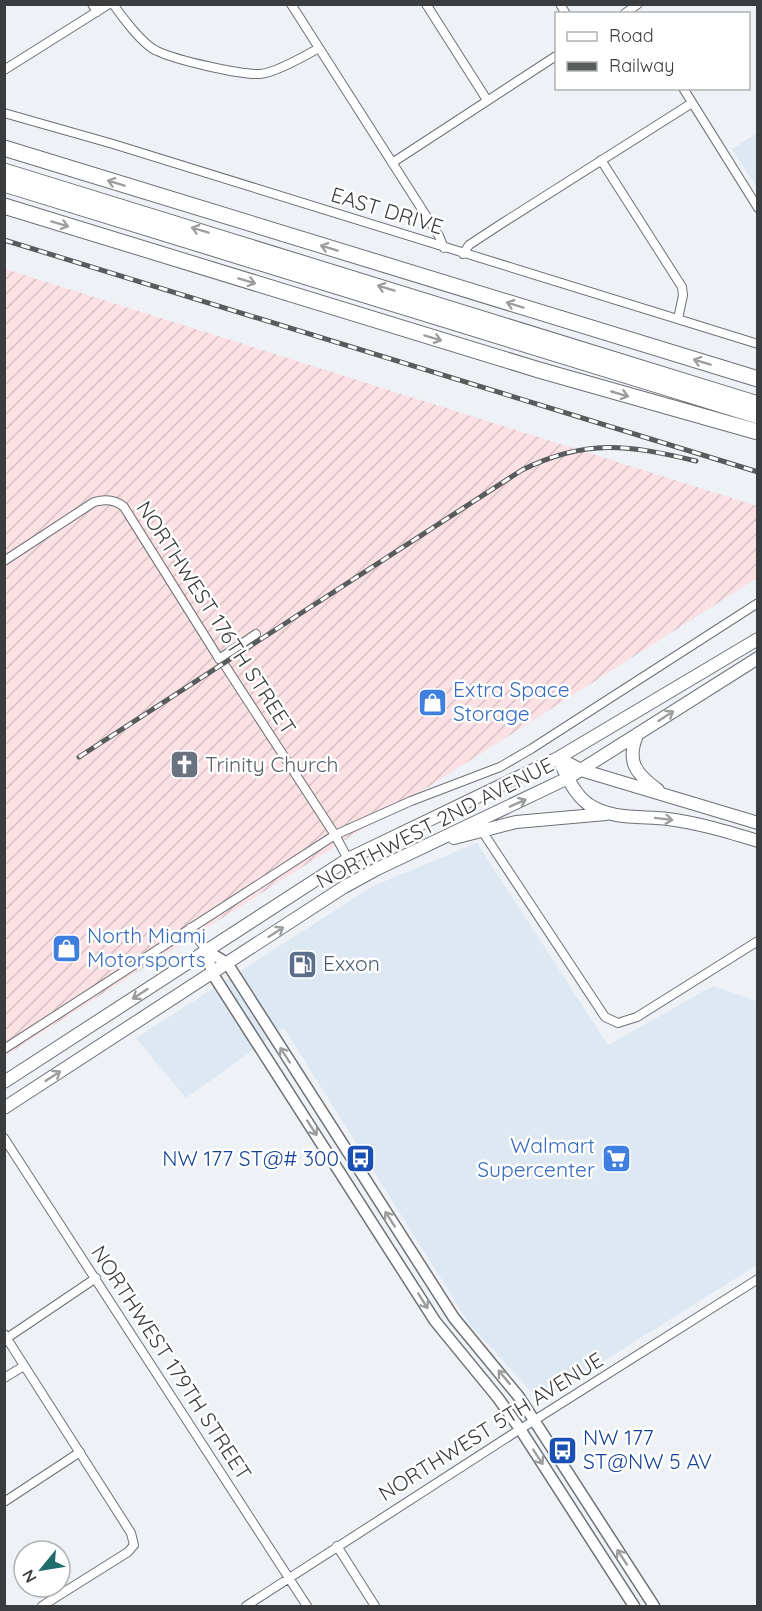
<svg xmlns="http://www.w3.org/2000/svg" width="762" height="1611" font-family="Quicksand,sans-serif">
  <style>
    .built { fill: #dee8f2 }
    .industrial { fill: url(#industrial-furrows) }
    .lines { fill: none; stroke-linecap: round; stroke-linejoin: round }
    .street-casing { stroke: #6d7175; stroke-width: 10 }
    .secondary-casing { stroke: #6d7175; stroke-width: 13 }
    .primary-casing { stroke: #6d7175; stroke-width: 14 }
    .highway-casing { stroke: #6d7175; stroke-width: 17 }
    .street { stroke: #fff; stroke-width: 8 }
    .secondary { stroke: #fff; stroke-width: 10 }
    .primary { stroke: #fff; stroke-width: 12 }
    .highway { stroke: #fff; stroke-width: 15 }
    .rail-casing { stroke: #595c5d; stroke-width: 5 }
    .rail { stroke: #fff; stroke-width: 3; stroke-dasharray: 9; stroke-linecap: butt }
    .oneway { stroke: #9c9e9e }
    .labels { text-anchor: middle; stroke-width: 5; stroke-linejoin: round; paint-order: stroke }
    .street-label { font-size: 21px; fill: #3a3c3d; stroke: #fff }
    .shop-label { font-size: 21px; fill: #366cbe; stroke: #fff; text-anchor: start }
    .worship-label { font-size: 21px; fill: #5b616d; stroke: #fff; text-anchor: start }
    .service-label { font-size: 21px; fill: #4e5e75; stroke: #fff; text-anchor: start }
    .transit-label { font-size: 21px; fill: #164399; stroke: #fff; text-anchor: end }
  </style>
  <defs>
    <pattern id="industrial-furrows" width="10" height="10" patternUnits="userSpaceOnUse" patternTransform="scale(1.5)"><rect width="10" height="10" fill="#fbe0e4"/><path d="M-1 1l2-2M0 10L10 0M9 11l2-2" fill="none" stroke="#d8c1c4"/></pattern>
  </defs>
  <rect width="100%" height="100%" fill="#eef2f7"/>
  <path class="built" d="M757 133V188L732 149Z
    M477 843 608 1045 713 986 757 1001V1265L540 1401 470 1325 284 1028 186 1098 136 1038 373 886Z"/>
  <path class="industrial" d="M5 269 757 506V578L5 1056Z"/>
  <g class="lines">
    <defs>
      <path id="street" d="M92 4 97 12
        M113 4C122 17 143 45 157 51 176 60 240 75 260 74 275 73 305 56 319 48
        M291 4 439 236 444 248
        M426 4 487 100
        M560 4 566 14
        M624 14 638 4
        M4 70 109 4
        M683 88 758 208
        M4 113 113 144 758 344
        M601 160 682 287 683 295 678 319
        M392 163 556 56
        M463 254 469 245 501 224 692 103
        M4 561 94 502C105 499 115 499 124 507L218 657 224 664 335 835 348 859
        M219 659 256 634
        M482 831 605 1017 618 1023 637 1017 758 941
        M190 928 207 951
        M4 1049 335 835 411 801 500 767 531 749 758 603
        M4 1138 307 1606
        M4 1334 131 1533 134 1545 128 1552 42 1606
        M7 1338 96 1278
        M4 1378 24 1366
        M4 1502 80 1452
        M337 1546 375 1606
        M246 1606 511 1435 758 1279"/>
      <path id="secondary" d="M207 951 227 963 454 1318 519 1397 654 1606
        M207 951 212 973 435 1321 498 1398 520 1429 634 1606"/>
      <path id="primary" d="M637 735C626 762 636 774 658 790
        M558 758C566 774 573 793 588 804 611 820 641 816 668 819 699 823 728 832 758 841
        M558 758 581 770 758 823
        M454 838 516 822 606 814
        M4 1082 348 859 558 758 758 639
        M4 1108 344 887 377 869 568 778 758 658"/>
      <path id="highway" d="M4 148 758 379
        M4 171 758 404
        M4 184 758 416
        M4 206 539 370 758 432"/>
    </defs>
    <use href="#street" class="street-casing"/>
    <use href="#secondary" class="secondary-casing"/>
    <use href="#primary" class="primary-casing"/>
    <use href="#highway" class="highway-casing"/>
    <use href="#street" class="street"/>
    <use href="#secondary" class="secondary"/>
    <use href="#primary" class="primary"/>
    <use href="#highway" class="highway"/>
    <defs>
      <path id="rail" d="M4 240 758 472
        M79 757 522 470C587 438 629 445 696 461"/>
    </defs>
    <use href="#rail" class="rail-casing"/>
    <use href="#rail" class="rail"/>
  </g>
  <defs><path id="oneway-shaft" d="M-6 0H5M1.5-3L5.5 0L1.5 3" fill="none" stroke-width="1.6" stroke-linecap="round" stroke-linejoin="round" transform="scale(1.5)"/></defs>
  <g class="oneway">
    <use href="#oneway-shaft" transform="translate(116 183) rotate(-163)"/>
    <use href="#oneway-shaft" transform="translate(60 224) rotate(17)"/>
    <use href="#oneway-shaft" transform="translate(200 230) rotate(-163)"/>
    <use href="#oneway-shaft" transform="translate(329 248) rotate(-163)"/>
    <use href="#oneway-shaft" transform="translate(247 281) rotate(17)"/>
    <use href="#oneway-shaft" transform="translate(386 288) rotate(-163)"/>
    <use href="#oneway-shaft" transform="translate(515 305) rotate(-163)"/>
    <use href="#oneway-shaft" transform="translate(433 338) rotate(17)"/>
    <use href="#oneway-shaft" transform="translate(702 362) rotate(-163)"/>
    <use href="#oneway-shaft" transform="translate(620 394) rotate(16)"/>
    <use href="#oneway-shaft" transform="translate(666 716) rotate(-33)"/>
    <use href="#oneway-shaft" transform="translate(518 803) rotate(-24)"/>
    <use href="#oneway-shaft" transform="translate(664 819) rotate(7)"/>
    <use href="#oneway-shaft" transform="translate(276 932) rotate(-33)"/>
    <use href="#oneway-shaft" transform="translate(140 994) rotate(147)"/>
    <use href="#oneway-shaft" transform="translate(285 1055) rotate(-123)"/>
    <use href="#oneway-shaft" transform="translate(53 1076) rotate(-33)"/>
    <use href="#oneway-shaft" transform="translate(312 1128) rotate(57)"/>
    <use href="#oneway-shaft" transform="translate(390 1219) rotate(-123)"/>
    <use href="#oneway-shaft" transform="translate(423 1301) rotate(58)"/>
    <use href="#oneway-shaft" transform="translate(504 1377) rotate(-130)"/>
    <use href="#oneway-shaft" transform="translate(538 1457) rotate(57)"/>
    <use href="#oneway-shaft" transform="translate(622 1557) rotate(-123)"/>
  </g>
  <defs>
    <symbol id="shop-square" viewBox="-11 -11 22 22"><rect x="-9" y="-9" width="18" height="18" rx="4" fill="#3f7fe0" stroke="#fff"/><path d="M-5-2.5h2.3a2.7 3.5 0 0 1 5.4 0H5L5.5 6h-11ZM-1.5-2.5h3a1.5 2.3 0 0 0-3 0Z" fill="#fff"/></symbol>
    <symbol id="church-square" viewBox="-11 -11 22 22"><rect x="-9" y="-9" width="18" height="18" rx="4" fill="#6b7280" stroke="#fff"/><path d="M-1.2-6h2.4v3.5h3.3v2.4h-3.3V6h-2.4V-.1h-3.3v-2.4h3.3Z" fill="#fff"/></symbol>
    <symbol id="fuel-square" viewBox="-11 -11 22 22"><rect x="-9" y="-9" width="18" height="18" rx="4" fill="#5c6f8a" stroke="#fff"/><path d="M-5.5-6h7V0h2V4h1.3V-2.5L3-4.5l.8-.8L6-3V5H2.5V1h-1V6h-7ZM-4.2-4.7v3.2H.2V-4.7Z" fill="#fff"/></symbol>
    <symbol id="supermarket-square" viewBox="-11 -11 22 22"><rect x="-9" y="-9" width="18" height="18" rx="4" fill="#3f7fe0" stroke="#fff"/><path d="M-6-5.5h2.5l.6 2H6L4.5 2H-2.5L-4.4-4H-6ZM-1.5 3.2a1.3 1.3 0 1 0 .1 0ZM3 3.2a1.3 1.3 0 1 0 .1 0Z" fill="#fff"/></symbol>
    <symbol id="bus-square" viewBox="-11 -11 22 22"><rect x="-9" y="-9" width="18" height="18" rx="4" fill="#1a4fb4" stroke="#fff"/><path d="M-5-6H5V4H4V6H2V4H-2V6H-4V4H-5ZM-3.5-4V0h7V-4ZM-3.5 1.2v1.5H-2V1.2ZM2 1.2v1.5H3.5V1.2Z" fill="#fff"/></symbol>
  </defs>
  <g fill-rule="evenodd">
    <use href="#shop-square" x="416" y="686" width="33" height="33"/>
    <use href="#church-square" x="168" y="748" width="33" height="33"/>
    <use href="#shop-square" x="50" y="932" width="33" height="33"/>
    <use href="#fuel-square" x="286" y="948" width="33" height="33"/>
    <use href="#supermarket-square" x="600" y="1142" width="33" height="33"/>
    <use href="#bus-square" x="344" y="1142" width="33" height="33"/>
    <use href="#bus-square" x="546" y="1434" width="33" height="33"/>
  </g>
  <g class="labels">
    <g class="street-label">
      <text transform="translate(387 211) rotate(17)" y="7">EAST DRIVE</text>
      <text transform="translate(216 618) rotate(57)" y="7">NORTHWEST 176TH STREET</text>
      <text transform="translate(435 823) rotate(-27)" y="7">NORTHWEST 2ND AVENUE</text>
      <text transform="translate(171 1363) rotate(57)" y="7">NORTHWEST 179TH STREET</text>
      <text transform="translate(491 1427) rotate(-32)" y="7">NORTHWEST 5TH AVENUE</text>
    </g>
    <g class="shop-label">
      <text x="453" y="697">Extra Space<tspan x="453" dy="24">Storage</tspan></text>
      <text x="87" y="943">North Miami<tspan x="87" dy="24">Motorsports</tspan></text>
      <text x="595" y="1153" text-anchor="end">Walmart<tspan x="595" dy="24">Supercenter</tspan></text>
    </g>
    <g class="worship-label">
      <text x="205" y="772">Trinity Church</text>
    </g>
    <g class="service-label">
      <text x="323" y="971">Exxon</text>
    </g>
    <g class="transit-label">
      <text x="339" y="1166">NW 177 ST@# 300</text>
      <text x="583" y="1445" text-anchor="start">NW 177<tspan x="583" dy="24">ST@NW 5 AV</tspan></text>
    </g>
  </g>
  <rect width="762" height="1611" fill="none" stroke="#3a3c3d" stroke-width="12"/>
  <rect x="555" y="12" width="195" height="78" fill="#ffffff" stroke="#b0b1b1" stroke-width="1.5"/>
  <rect x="567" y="32" width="30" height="9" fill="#ffffff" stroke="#b0b1b1" stroke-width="1.5"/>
  <text x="609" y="42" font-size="18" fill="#3a3c3d">Road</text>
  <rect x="567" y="62" width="30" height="9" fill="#595c5d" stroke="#b0b1b1" stroke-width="1.5"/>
  <text x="609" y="72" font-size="18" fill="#3a3c3d">Railway</text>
  <g transform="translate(42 1569) rotate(240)"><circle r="28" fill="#ffffff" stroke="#b0b1b1" stroke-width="1.5"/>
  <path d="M0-4.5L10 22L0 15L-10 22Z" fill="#206c6d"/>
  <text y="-9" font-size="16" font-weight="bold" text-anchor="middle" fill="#3a3c3d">N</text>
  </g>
</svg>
